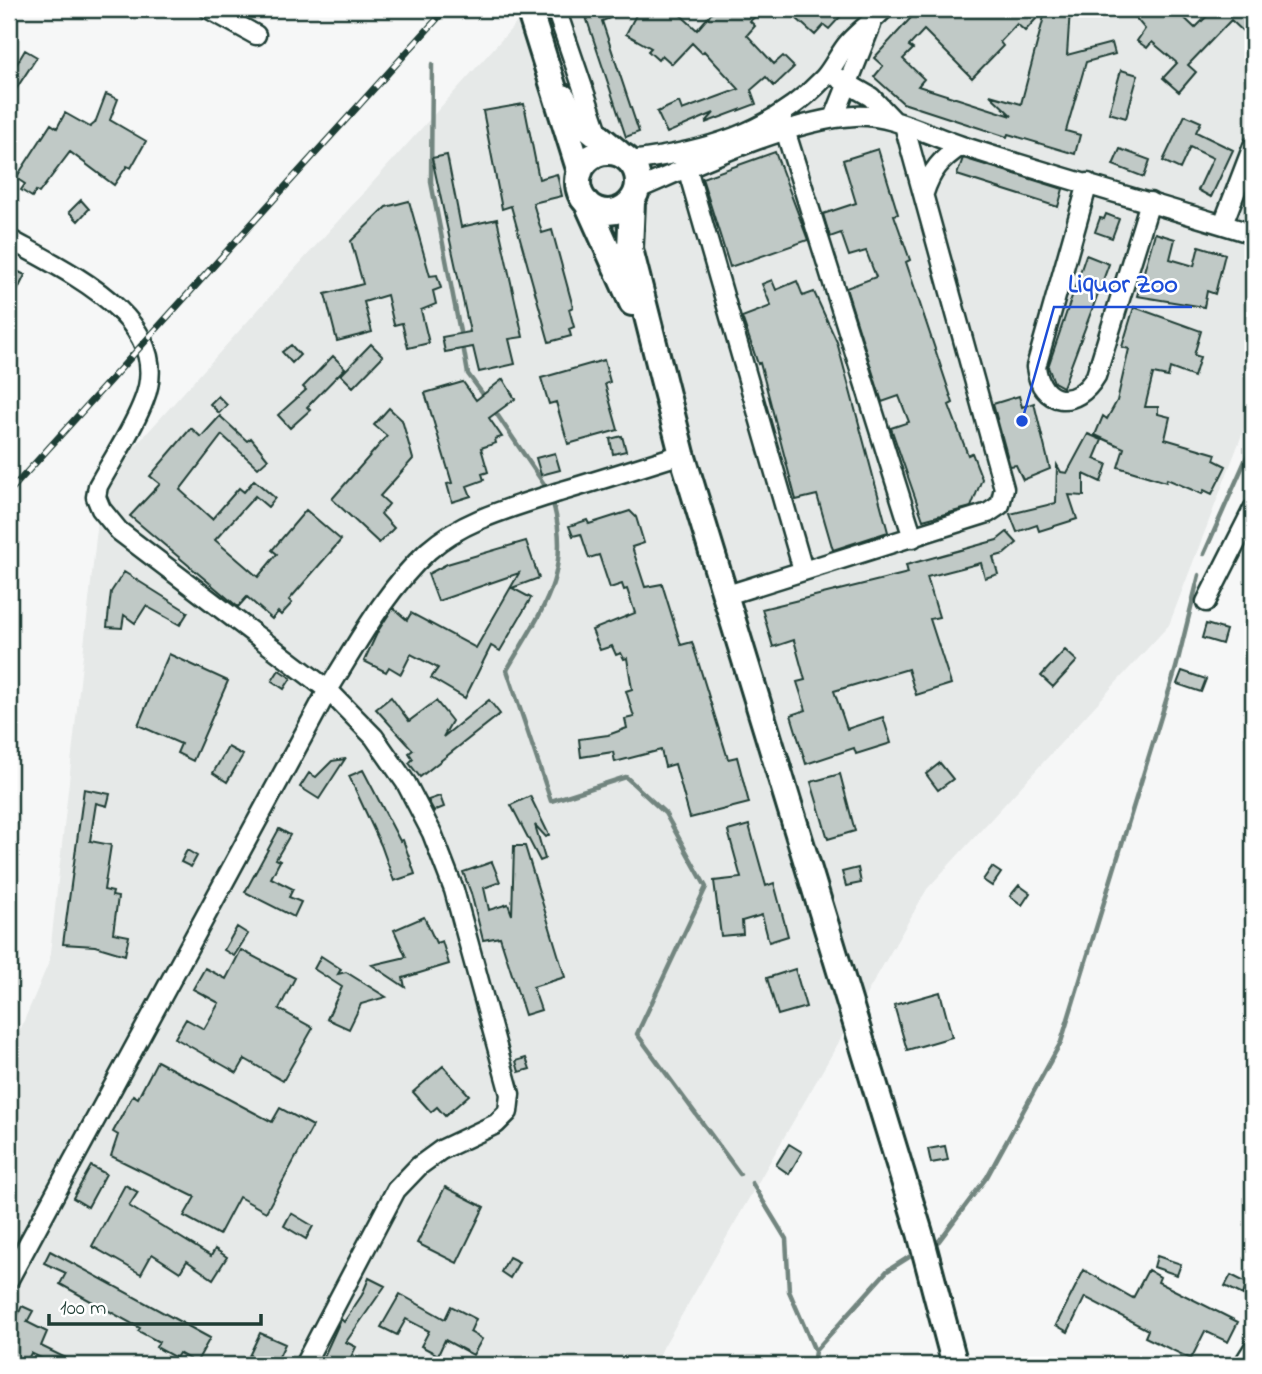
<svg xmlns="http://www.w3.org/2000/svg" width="1262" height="1374" font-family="'Indie Flower',sans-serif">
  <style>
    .built { fill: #e6e9e8 }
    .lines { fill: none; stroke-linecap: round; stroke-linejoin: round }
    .stream { stroke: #72857f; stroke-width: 4.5 }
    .building { fill: #c0c9c6; stroke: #1f3d34; stroke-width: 2 }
    .minor-casing { stroke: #1f3d34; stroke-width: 23 }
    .highway-casing { stroke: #1f3d34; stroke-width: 30 }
    .minor { stroke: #fff; stroke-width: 18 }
    .highway { stroke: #fff; stroke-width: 24 }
    .rail-casing { stroke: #1f3d34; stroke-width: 7 }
    .rail { stroke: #fff; stroke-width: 4.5; stroke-dasharray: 13; stroke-linecap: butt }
    .leader { fill: none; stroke: #1d4ed8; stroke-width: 2.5 }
    .callout-dot { fill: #1d4ed8; stroke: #fff; stroke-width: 2.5 }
    .callout-label { font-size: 26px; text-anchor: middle; font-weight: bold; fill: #1d4ed8; stroke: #fff; stroke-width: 5; stroke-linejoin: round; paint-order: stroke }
  </style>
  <rect width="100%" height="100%" fill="#f6f7f7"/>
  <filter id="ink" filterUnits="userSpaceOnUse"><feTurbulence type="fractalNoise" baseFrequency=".0143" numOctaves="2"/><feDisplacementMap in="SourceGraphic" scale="14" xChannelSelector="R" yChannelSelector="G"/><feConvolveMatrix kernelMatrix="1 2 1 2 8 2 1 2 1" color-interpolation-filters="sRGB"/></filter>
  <g filter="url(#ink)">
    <path class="built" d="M529 9H1253V406L1169 625 927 889 653 1365H9V1056L49 962 102 483Z"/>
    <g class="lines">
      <path class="stream" d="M432 64 431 182 461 337
        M463 345 468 374 485 397
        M494 410 546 487
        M554 507C572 576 539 614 507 670L551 801 626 777 665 813 706 887 637 1034 740 1174
        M1204 554 1253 443
        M752 1183 786 1239 789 1291 815 1351
        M931 1245 939 1241 987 1177 1061 1042 1176 668 1199 575
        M813 1365 815 1351 887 1271 917 1252"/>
    </g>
    <path class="building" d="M579 9H633L602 21 639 132 626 137 584 11Z
      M639 9H674L697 30 715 9H764L750 21 755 26 747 35 774 64 783 56 794 67 774 86 766 77 751 90 756 104 705 123 714 113 667 133 657 112 679 102 682 110 739 89 704 51 702 53 692 43 672 64 662 55 658 60 648 51 651 48 626 34Z
      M786 9H832L840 17 829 29 824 25 815 35Z
      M919 9H1045L1025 31 1017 24 1000 42 1003 46 972 78 924 30 909 46 913 49 903 59 924 79 918 86 1012 116 990 95 1021 104 1046 9H1070L1067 55 1112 43 1115 54 1086 62 1066 131 1080 135 1075 154 1008 134 1007 137 903 103 874 77 883 66 874 58Z
      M1128 9H1175L1195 28 1214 9H1247L1253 15V29L1247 35 1231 20 1188 65 1196 72 1179 92 1163 78 1177 63 1152 42 1147 48 1137 41 1145 29Z
      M25 50 37 57 16 89 9 84V77Z
      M1121 70 1138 75 1126 118 1109 113Z
      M106 94 118 99 110 120 146 141 131 168 127 166 114 185 70 152 39 193 36 191 32 197 21 190 25 184 16 178 51 124 57 128 65 113 90 127 95 123Z
      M524 104 539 179 557 174 562 196 533 203 542 233 552 230 573 307 569 309 574 327 569 329 571 336 549 342 511 206 502 209 483 111Z
      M1185 115 1201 122 1196 132 1233 150 1211 197 1198 190 1213 158 1190 147 1180 169 1163 161Z
      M878 149 898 214 894 215 910 260 906 262 953 403 949 405 968 455 972 453 982 479 971 507 923 520 891 428 909 422 899 396 882 402 846 288 876 277 866 251 849 256 841 233 830 237 823 214 856 203 843 160Z
      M1120 149 1150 160 1144 177 1113 165Z
      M775 152 808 240 730 267 702 178Z
      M447 155 461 227 497 219 523 337 509 339 515 364 479 372 473 347 445 352 442 337 470 332 432 158Z
      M963 158 1063 189 1058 207 957 175Z
      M81 200 89 209 78 221 69 212Z
      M409 201 430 276 437 275 441 288 433 291 436 304 421 310 429 343 408 348 402 323 394 325 387 295 364 302 372 332 337 341 325 294 363 284 351 241 386 207Z
      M1106 214 1119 219 1112 238 1095 232 1100 218 1104 219Z
      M1155 233 1175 239 1170 259 1194 266 1199 246 1225 254 1215 294 1207 291 1204 307 1137 296Z
      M1086 255 1109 264 1063 387 1054 382 1048 367Z
      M9 267 25 275 9 308Z
      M772 280 776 290 797 281 803 296 814 292 837 342 888 532 833 550 817 495 796 500 760 363 758 364 742 317 771 306 762 284Z
      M1134 307 1201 331 1194 355 1200 357 1194 377 1170 368 1168 377 1153 374 1145 407H1158V414L1170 417 1165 439 1216 454 1214 460 1226 466 1212 494 1204 490 1202 494 1167 479 1166 482 1118 467 1124 448 1095 435 1103 416 1107 419 1117 401 1129 349 1122 347Z
      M371 344 383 356 353 387 341 375Z
      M291 345 300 355 292 363 282 352Z
      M333 356 345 368 307 407 310 410 290 428 278 415 306 390 303 387Z
      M604 360 610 382 605 384 618 430 568 444 556 402 549 404 541 378Z
      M503 379 515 399 489 418 502 437 495 439 496 443 481 448 488 472 482 474 484 480 467 486 471 496 452 502 447 484 452 483 425 393 463 382 476 400Z
      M218 396 227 405 219 413 210 404Z
      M1019 396 1022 407 1034 403 1050 469 1023 480 1016 465 1010 466 993 404Z
      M389 408 402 420 413 459 380 496 389 504 381 514 394 528 379 543 332 499 387 436 374 425Z
      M220 416 247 441 251 438 268 459 258 468 222 435 180 490 212 519 239 488 244 492 254 480 275 498 268 507 255 496 215 540 258 577 277 554 272 550 306 510 341 540 289 600 292 603 281 615 278 612 272 619 247 597 238 607 130 516 160 484 150 476 191 428 201 437Z
      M1088 434 1102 440 1094 459 1107 464 1101 482 1084 474V496L1069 495 1077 519 1039 531 1037 525 1017 532 1010 514 1056 503 1057 465 1061 472 1067 473Z
      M622 436 626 451 613 454 610 439Z
      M555 453 560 470 541 475 536 458Z
      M630 511 636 517 644 543 632 547 645 587 662 584 681 645 692 642 728 759 737 757 749 803 690 818 675 764 665 767 661 750 615 762 613 752 581 757 579 739 608 735 627 728 625 719 634 717 626 691 632 689 627 658 624 659 621 653 616 655 612 646 600 650 592 630 635 613 627 589 624 590 622 584 610 588 599 555 589 558 581 534 573 536 569 526 587 520 589 524Z
      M1007 532 1017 543 1004 554 993 557 998 574 985 578 981 563 927 577 939 617 930 619 951 684 916 695 908 669 834 691 847 729 883 717 891 743 856 754 854 748 806 764 791 715 806 710 797 682 805 680 794 640 773 647 762 609 908 573 906 565 997 540Z
      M526 541 539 578 512 588 531 598 500 651 491 646 465 698 431 678 438 668 411 654 401 674 389 667 386 672 364 661 378 631 393 608 407 620 411 613 476 648 519 573 438 601 428 574 447 564Z
      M124 572 188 612 180 625 146 606 135 623 124 615 122 628 107 627 111 592Z
      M1206 624 1226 630 1222 644 1202 638Z
      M1065 650 1077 661 1053 687 1041 676Z
      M169 654 228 681 193 761 177 753 181 744 138 725Z
      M279 670 291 678 284 689 272 681Z
      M1182 671 1206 679 1201 692 1177 684Z
      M391 697 409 721 436 701 452 721 443 737 489 700 500 714 420 777 409 763 413 759 409 753 413 750 376 709Z
      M228 747 243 755 227 782 213 773Z
      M345 759 319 799 300 787 309 773 316 777 332 761Z
      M940 763 953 779 938 790 926 774Z
      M363 770 400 841 403 840 415 874 394 881 381 845 349 776Z
      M840 774 855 831 828 839 811 782Z
      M84 789 110 794 107 806 96 803 90 841 111 845 104 890 113 892 112 896 118 897 113 933 129 936 125 955 95 946 63 944Z
      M440 796 444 807 434 811 428 800Z
      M530 796 549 835 546 837 535 825 545 859 540 861 511 805Z
      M749 825 766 886 774 883 788 936 769 942 762 915 742 921 743 934 721 936 714 881 741 878 728 831Z
      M279 829 290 835 276 859 280 861 271 878 293 889 289 897 301 902 294 917 245 892Z
      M514 846H525L565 977 533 987 541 1010 525 1015 500 937 483 940 471 893 463 872 492 862 500 882 484 888 489 910 508 904 512 915Z
      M187 850 197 856 191 867 181 862Z
      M992 867 1001 873 992 886 983 880Z
      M858 868 861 883 846 886 842 872Z
      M1019 885 1030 893 1022 905 1010 896Z
      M424 917 436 943 442 941 449 964 403 978 405 987 372 965 406 957 394 930Z
      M237 927 248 934 234 956 224 950Z
      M241 950 295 978 279 1009 313 1028 283 1081 245 1059 237 1073 175 1038 186 1019 204 1029 219 1003 193 989 205 968 226 979Z
      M321 956 341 969 338 974 346 972 386 997 361 1004 349 1029 327 1019 342 987 314 969Z
      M795 969 806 1007 778 1015 767 978Z
      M940 992 952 1037 907 1050 894 1005Z
      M526 1058 530 1069 519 1072 516 1061Z
      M157 1061 272 1122 280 1108 313 1126 266 1212 239 1197 219 1235 184 1216 195 1197 111 1156 118 1135 113 1132 133 1095 138 1098Z
      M443 1066 469 1095 445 1116 437 1107 431 1112 413 1092Z
      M789 1144 802 1152 789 1174 776 1165Z
      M945 1146 948 1160 931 1163 928 1149Z
      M91 1166 106 1174 88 1207 73 1198Z
      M125 1185 138 1192 129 1206 211 1256 215 1249 227 1257 213 1279 187 1261 180 1272 152 1254 141 1274 92 1246Z
      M445 1187 484 1207 457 1263 417 1243Z
      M291 1213 313 1226 306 1239 284 1226Z
      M50 1251 210 1338 196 1363 179 1353 176 1358 156 1347 159 1342 138 1331 140 1328 60 1284 66 1273 44 1263Z
      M1157 1256 1181 1264 1177 1275 1154 1267Z
      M509 1257 519 1262 510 1278 501 1272Z
      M1084 1270 1133 1298 1148 1270 1160 1277 1158 1282 1238 1322 1228 1342 1205 1331 1191 1359 1145 1337 1148 1330 1085 1297 1068 1332 1056 1325Z
      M1231 1275 1247 1283 1243 1295 1225 1286Z
      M369 1278 385 1286 346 1342 356 1347 347 1365H320L341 1319 344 1322 362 1295Z
      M400 1294 445 1319 451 1306 476 1319 470 1332 482 1339 473 1355 445 1340 438 1355 421 1346 429 1331 406 1319 397 1335 381 1327Z
      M22 1306 33 1311 27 1322 47 1332 41 1346 80 1365H55L31 1353 25 1365H9V1334Z
      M260 1333 285 1344 275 1365 249 1356Z"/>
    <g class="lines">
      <defs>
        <path id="minor" d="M209 9 256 35
          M556 9 599 135
          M838 78 871 97 894 121
          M780 114 913 538
          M834 118 871 25
          M683 154 803 570
          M630 161C703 152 771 134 824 78 834 67 839 53 849 42 860 30 873 21 884 9
          M1088 183 1036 367C1041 406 1076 410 1096 376L1150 202
          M638 189C696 164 793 119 855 116 892 114 927 135 962 146 1058 177 1156 204 1253 234
          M924 193C931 171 941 159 961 146
          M1223 224 1253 146
          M9 239C64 270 176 319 144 400 133 430 113 458 98 486L96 497 101 509 119 531 328 690 374 737 406 783 432 833 454 890 510 1094 508 1112 496 1124 441 1150 419 1166 396 1190 304 1365
          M727 595 988 513 1000 505 1004 488 904 125
          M1206 602 1253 509
          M9 1279 328 690C358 642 386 590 428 551 464 519 514 507 559 492 600 480 641 467 682 454
          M1243 1365 1253 1349"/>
        <path id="highway" d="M529 9 580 172
          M563 97 574 116 619 153
          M578 182a30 30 0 1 1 60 0a30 30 0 1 1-60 0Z
          M632 202 630 249 682 454 920 1233 955 1365
          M587 203 632 303"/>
      </defs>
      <use href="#minor" class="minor-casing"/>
      <use href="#highway" class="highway-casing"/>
      <use href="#minor" class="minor"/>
      <use href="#highway" class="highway"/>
      <defs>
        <path id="rail" d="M9 492 446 9"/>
      </defs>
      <use href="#rail" class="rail-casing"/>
      <use href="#rail" class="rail"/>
    </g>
  </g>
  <path class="leader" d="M1022 421L1054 307H1192"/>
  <circle class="callout-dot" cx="1022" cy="421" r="7"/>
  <g class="callout-label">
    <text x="1123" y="292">Liquor Zoo</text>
  </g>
  <rect width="1262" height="1374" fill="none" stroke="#fff" stroke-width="35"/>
  <rect x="18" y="18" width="1227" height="1339" fill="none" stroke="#1f3d34" stroke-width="2.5" filter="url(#ink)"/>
  <path d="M49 1314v10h212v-10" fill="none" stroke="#1f3d34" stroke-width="3.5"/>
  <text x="60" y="1314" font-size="21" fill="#1f3d34" stroke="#ffffff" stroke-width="5" paint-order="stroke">100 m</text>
</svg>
